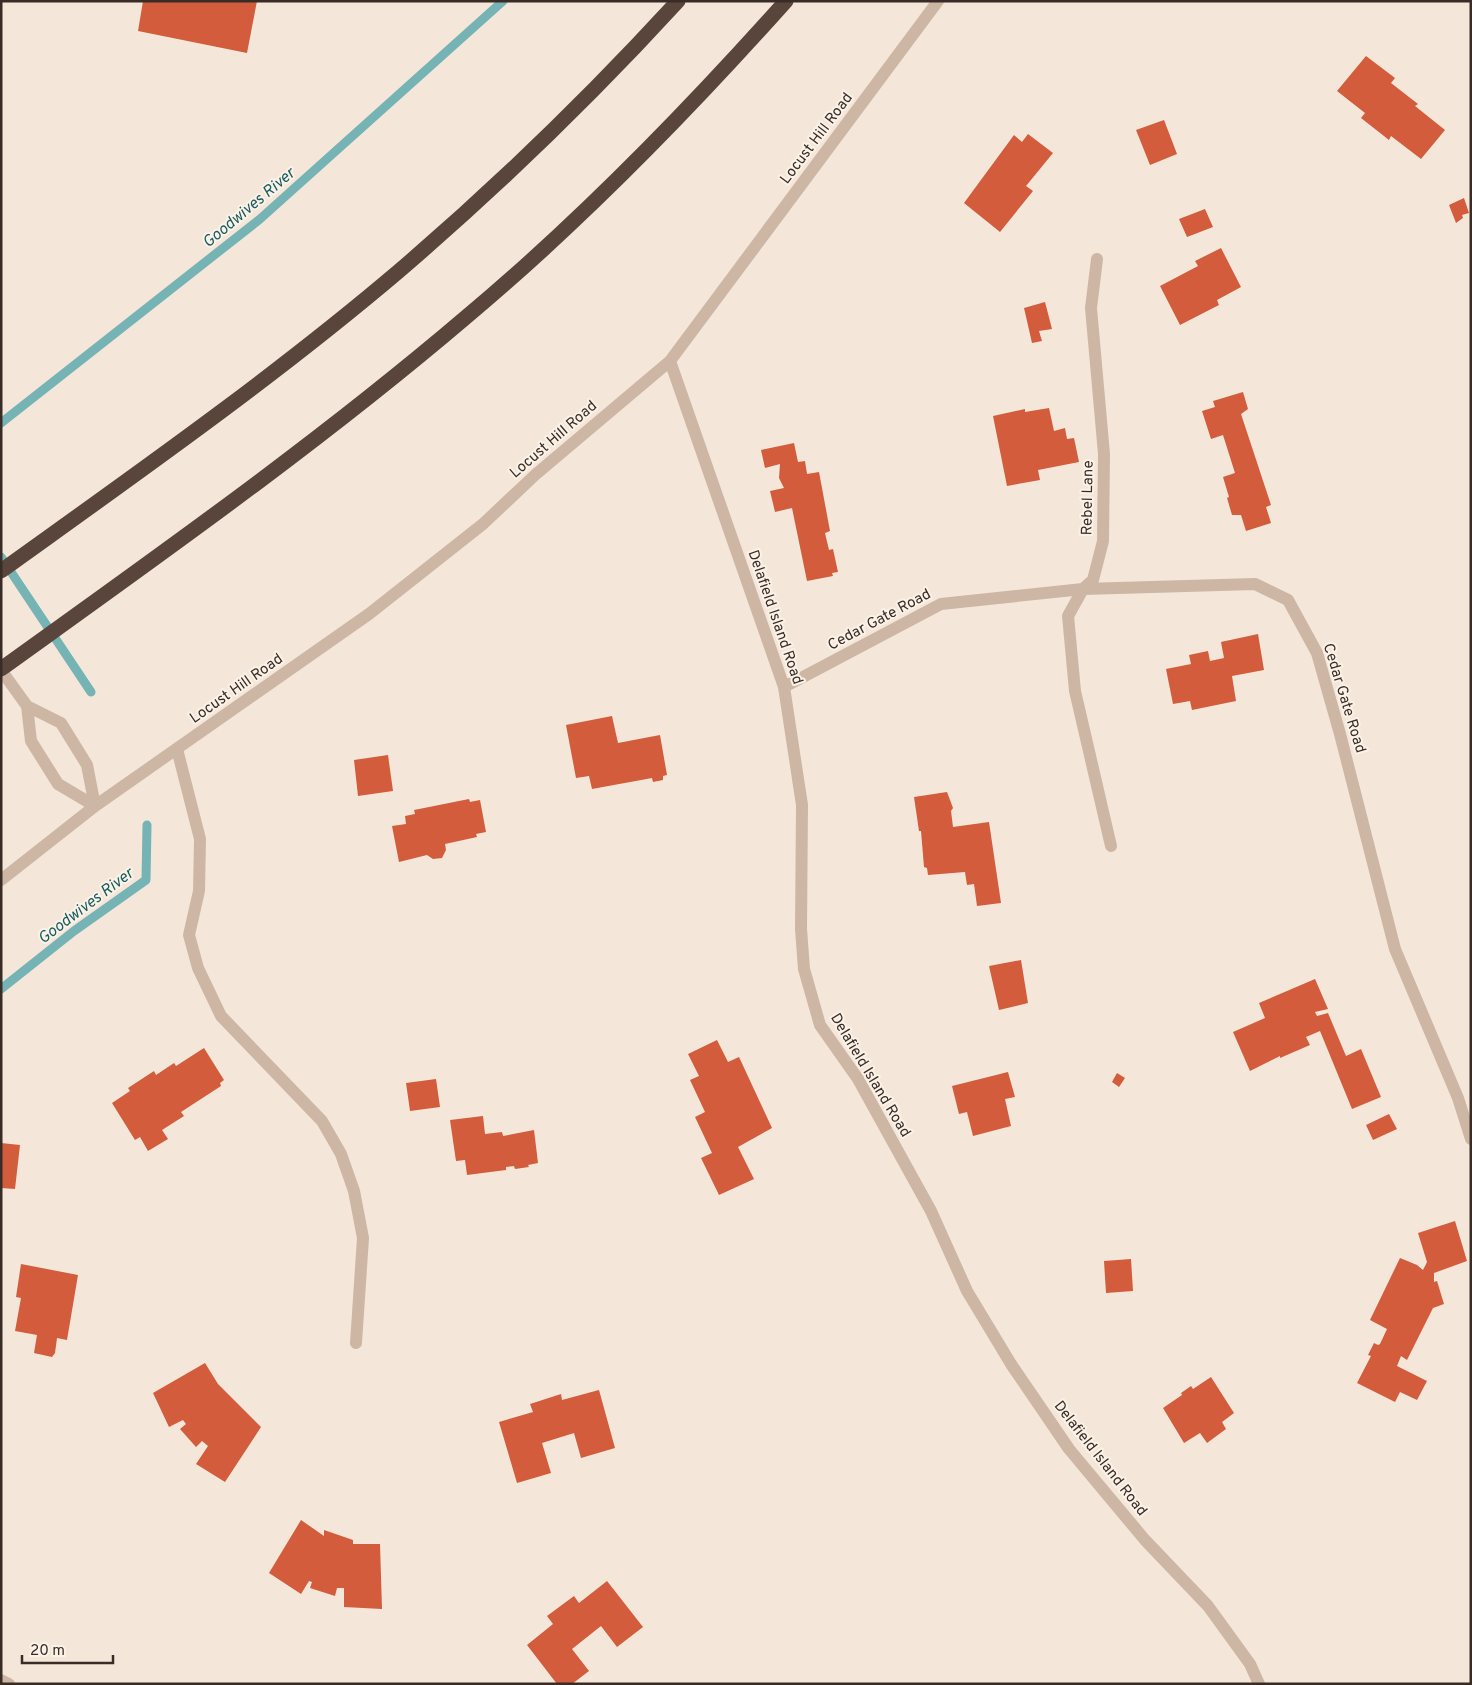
<svg xmlns="http://www.w3.org/2000/svg" width="1472" height="1685" font-family="Overpass,sans-serif">
  <style>
    .lines { fill: none; stroke-linecap: round; stroke-linejoin: round }
    .stream { stroke: #76b3b4; stroke-width: 9 }
    .building { fill: #d25c3b }
    .minor { stroke: #ceb6a5; stroke-width: 12 }
    .highway { stroke: #5a453d; stroke-width: 15 }
    .labels { text-anchor: middle; stroke-width: 4; stroke-linejoin: round; paint-order: stroke }
    .street-label { font-size: 15px; fill: #392c27; stroke: #fbf2e7 }
    .water-label { font-size: 16px; font-style: italic; fill: #185b5e; stroke: #fbf2e7 }
  </style>
  <rect width="100%" height="100%" fill="#f4e7da"/>
  <g class="lines">
    <path class="stream" d="M1 423 260 219 503 1
      M1 557 91 692
      M1 989 74 931 146 880 147 825"/>
  </g>
  <path class="building" d="M143 1H257L247 53 138 31Z
    M1366 56 1395 78 1391 83 1418 104 1415 106 1445 130 1421 159 1391 136 1389 140 1361 118 1365 113 1337 91Z
    M1164 120 1177 154 1150 165 1136 130Z
    M1028 134 1053 153 1026 186 1033 191 1000 232 964 203 1014 135 1022 142Z
    M1464 198 1469 213 1462 215 1463 218 1456 223 1449 205Z
    M1205 209 1213 227 1187 237 1179 219Z
    M1221 248 1241 287 1217 300 1219 305 1180 325 1160 286 1198 266 1195 261Z
    M1045 302 1052 329 1039 331 1042 341 1032 343 1024 308Z
    M1243 392 1248 409 1241 414 1271 505 1266 507 1271 523 1246 531 1241 515H1232L1227 498 1229 497 1223 477 1235 473 1223 435 1211 439 1202 411 1215 407 1213 401Z
    M1049 408 1054 431 1065 428 1067 439 1074 438 1079 462 1038 470 1040 480 1007 486 993 416 1025 409V412Z
    M794 443 798 462 805 461 807 474 819 472 830 531 825 533 829 550 833 549 838 572 832 573 833 576 807 581 792 508 775 512 770 491 784 488 779 478 780 464 765 468 761 450Z
    M1258 634 1264 670 1232 676 1236 701 1192 710 1190 701 1173 704 1166 669 1191 664 1189 655 1208 651 1210 661 1224 658 1221 642Z
    M612 716 618 743 660 735 667 775 663 776V780L653 782 652 778 592 789 589 776 576 778 566 725Z
    M388 755 393 791 358 796 354 760Z
    M947 792 953 808 951 811 953 827 989 822 1001 903 977 906 974 884 967 885 965 872 928 875 927 868 924 867 921 831H919L914 797Z
    M469 799 470 802 480 800 486 832 476 834 477 837 445 844 446 850 442 858 433 859 427 855 399 862 392 826 406 824 405 816 415 814 414 810Z
    M1021 960 1028 1003 999 1010 989 966Z
    M1315 979 1328 1009 1315 1012 1317 1016 1328 1013 1346 1056 1361 1049 1381 1097 1352 1109 1320 1031 1306 1037 1310 1045 1280 1058V1056L1250 1071 1233 1032 1265 1018 1259 1003Z
    M717 1040 728 1062 739 1057 772 1128 738 1147 754 1179 719 1195 701 1158 712 1153 695 1117 705 1112 690 1080 699 1076 688 1054Z
    M204 1048 224 1080 220 1083 221 1086 181 1112 184 1116 162 1130 168 1139 148 1151 140 1137 135 1140 112 1103 130 1091 128 1088 154 1071 156 1075 174 1063 176 1066Z
    M1008 1072 1015 1097 1005 1099 1011 1126 973 1136 967 1112 959 1114 952 1086Z
    M1117 1073 1125 1078 1119 1087 1112 1082Z
    M436 1079 440 1107 410 1111 406 1083Z
    M1389 1114 1397 1129 1373 1140 1366 1125Z
    M483 1116 485 1134 502 1132 503 1136 534 1130 538 1163 528 1165 529 1167 515 1169 514 1166 506 1167V1170L467 1175 465 1160 456 1161 450 1120Z
    M1 1143 20 1145 15 1189 1 1188Z
    M1455 1221 1467 1261 1434 1273V1282L1437 1281 1444 1304 1433 1308 1407 1360 1401 1356 1397 1366 1427 1381 1417 1400 1400 1392 1395 1402 1357 1383 1371 1356 1368 1355 1374 1343 1378 1345 1380 1344 1387 1329 1370 1320 1400 1258 1417 1265 1423 1270 1427 1262 1418 1233Z
    M1131 1259 1133 1291 1106 1293 1104 1261Z
    M21 1264 78 1275 67 1340 57 1338 55 1353 52 1357 34 1353 37 1335 15 1331 21 1298 16 1297Z
    M205 1363 218 1384 261 1427 225 1482 196 1464 208 1446 202 1441 196 1447 180 1429 186 1424 183 1420 169 1427 153 1393Z
    M1211 1377 1234 1413 1222 1422 1226 1429 1207 1443 1200 1433 1184 1443 1163 1408 1182 1395 1181 1393 1191 1386 1193 1389Z
    M599 1390 615 1448 581 1458 574 1433 542 1443 551 1473 517 1483 499 1422 533 1412 530 1404 561 1394 562 1400Z
    M301 1520 324 1536V1530L353 1540V1544H380L382 1609 344 1607V1588H337L335 1596 310 1588 312 1582 309 1581 301 1594 269 1573Z
    M607 1581 643 1627 617 1647 601 1626 572 1649 589 1671 572 1684H557L527 1645 553 1624 547 1616 574 1596 579 1603Z"/>
  <g class="lines">
    <path class="minor" d="M1097 259 1091 308 1104 454 1103 541 1093 580 1083 589 1068 616 1075 691 1111 846
      M670 361 784 687 802 805 801 929 804 969 820 1025 858 1079 931 1211 967 1291 1011 1364 1069 1449 1145 1540 1208 1606 1250 1664 1259 1684
      M1 670 27 706 61 723 87 765 95 806
      M784 687 941 604 1083 589 1255 584 1288 600 1317 653 1340 734 1395 949 1458 1098 1471 1139
      M27 706 31 741 58 784 95 806
      M177 749 200 839 199 891 189 935 198 968 221 1016 322 1121 341 1154 354 1191 363 1238 356 1343
      M1 880 95 806 369 614 483 524 535 475 670 361 938 1
      M1 1680 9 1684"/>
    <path class="highway" d="M1 571C136 474 273 378 399 271 497 187 591 96 678 1
      M1 669C158 556 317 444 465 318 580 222 686 113 786 1"/>
  </g>
  <g class="labels">
    <g class="street-label">
      <text transform="translate(816 138) rotate(-53)" y="5">Locust Hill Road</text>
      <text transform="translate(553 439) rotate(-41)" y="5">Locust Hill Road</text>
      <text transform="translate(1087 498) rotate(-89)" y="5">Rebel Lane</text>
      <text transform="translate(776 617) rotate(71)" y="5">Delafield Island Road</text>
      <text transform="translate(879 619) rotate(-28)" y="5">Cedar Gate Road</text>
      <text transform="translate(236 688) rotate(-35)" y="5">Locust Hill Road</text>
      <text transform="translate(1345 698) rotate(73)" y="5">Cedar Gate Road</text>
      <text transform="translate(871 1075) rotate(59)" y="5">Delafield Island Road</text>
      <text transform="translate(1101 1458) rotate(52)" y="5">Delafield Island Road</text>
    </g>
    <g class="water-label">
      <text transform="translate(248 207) rotate(-40)" y="6">Goodwives River</text>
      <text transform="translate(85 905) rotate(-37)" y="6">Goodwives River</text>
    </g>
  </g>
  <rect width="1472" height="1685" fill="none" stroke="#392c27" stroke-width="5"/>
  <path d="M22 1655v8h91v-8" fill="none" stroke="#392c27" stroke-width="2.5"/>
  <text x="30" y="1655" font-size="15" fill="#392c27" stroke="#fbf2e7" stroke-width="4" paint-order="stroke">20 m</text>
</svg>
